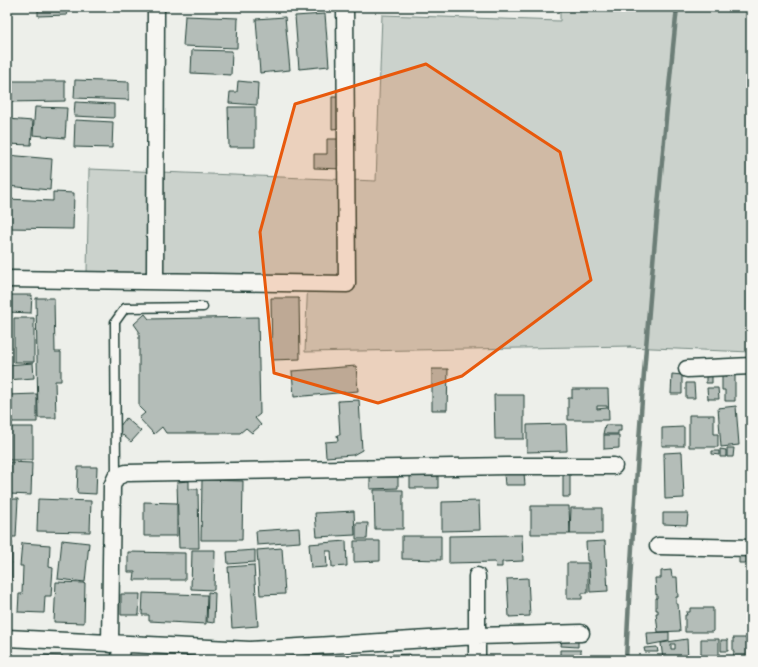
<svg xmlns="http://www.w3.org/2000/svg" width="758" height="667" font-family="'Indie Flower',sans-serif">
  <style>
    .grass { fill: #cbd2cc; stroke: #758880 }
    .lines { fill: none; stroke-linecap: round; stroke-linejoin: round }
    .stream { stroke: #6c7e77; stroke-width: 4.5 }
    .building { fill: #b4bdb8; stroke: #1f3d34; fill-rule: evenodd }
    .lane-casing { stroke: #1f3d34; stroke-width: 11 }
    .street-casing { stroke: #1f3d34; stroke-width: 19 }
    .lane { stroke: #f6f6f2; stroke-width: 8 }
    .street { stroke: #f6f6f2; stroke-width: 16 }
    .marked { fill: #e8590c; fill-opacity: 0.2; stroke: #e8590c; stroke-width: 3; stroke-linejoin: round }
  </style>
  <rect width="100%" height="100%" fill="#edefea"/>
  <filter id="ink" filterUnits="userSpaceOnUse"><feTurbulence type="fractalNoise" baseFrequency=".025" numOctaves="2"/><feDisplacementMap in="SourceGraphic" scale="8" xChannelSelector="R" yChannelSelector="G"/><feConvolveMatrix kernelMatrix="1 2 1 2 8 2 1 2 1" color-interpolation-filters="sRGB"/></filter>
  <g filter="url(#ink)">
    <path class="grass" d="M560 7H751V352L627 347 631 346 305 352 308 276 87 272 89 169 376 181 382 15 560 21Z"/>
    <g class="lines">
      <path class="stream" d="M626 660C636 442 655 224 677 7"/>
    </g>
    <path class="building" d="M38 7H66L67 15 38 16Z
      M190 7H242V10Z
      M449 7H484V10L449 11Z
      M488 7H509L488 9Z
      M325 14 329 66 299 69 295 16Z
      M185 16 238 18 237 48 183 46Z
      M285 17 290 70 260 73 256 19Z
      M192 50 232 51 231 75 191 73Z
      M75 80 129 82V100L74 98Z
      M7 81H65V101L7 102Z
      M238 81 258 83 257 105 229 103 230 92H237Z
      M332 97H344L343 128 332 129Z
      M75 102 114 104V118L74 116Z
      M35 107 67 108 65 138 33 135Z
      M228 107H255V147H229Z
      M7 119 33 121 31 145 7 144Z
      M75 120 113 122 112 148 74 147Z
      M327 139H344L343 169 314 168V154H327Z
      M7 155 52 159 50 190 7 186Z
      M53 192 74 193 73 229 7 228V199L53 201Z
      M7 295H32L31 313 7 312Z
      M36 298H54L55 352H61V381H55L56 418H38Z
      M271 298H299L300 359 272 360Z
      M145 314 149 319 258 317 260 414 255 418 261 425 252 433 246 428 240 433H166L162 427 154 434 139 418 145 413 139 407V331L134 324Z
      M14 318H34V362H14Z
      M33 363 34 378 7 380V365Z
      M356 366 358 391 294 397 292 371Z
      M432 369H448L447 410H432Z
      M672 374 682 375V394H671Z
      M735 374V401H725V390H722V375H726V377H728V375Z
      M706 375H712V383H706Z
      M686 383H694L695 398H686Z
      M707 388H718L719 399H708Z
      M572 389H608L609 420H568V398H572ZM597 406H607V408L597 409Z
      M37 394V422H7V395Z
      M494 395H524V439H495Z
      M359 400 362 450 353 455 326 457 325 442 338 441 337 435H340L338 401Z
      M736 406 739 445 721 447 718 408Z
      M689 415H714V434H718V447H689Z
      M126 418 141 431 131 442 117 430Z
      M566 424 567 451 527 452V425Z
      M605 425H621V431H618V434H603Z
      M9 427H33V460H9Z
      M684 427V446H662V428Z
      M604 435H619V448L604 449Z
      M727 448H734L733 457H727Z
      M720 449 726 450V457H720Z
      M712 451H719V455L712 454Z
      M682 452 684 498 665 499 664 453Z
      M10 462 32 463 31 495 10 494Z
      M78 467H97L96 494 77 493Z
      M563 470H570V497H563Z
      M524 473 525 485H505L504 474Z
      M410 476H438V488H410Z
      M370 477H398V488L370 489Z
      M202 480 243 481 242 540H201Z
      M189 481V489H198L199 548H179L177 482Z
      M374 490H403V529H375Z
      M7 499H18L16 537H7Z
      M38 499 91 501 90 532 37 531Z
      M479 501 480 530 442 531V502Z
      M144 502 177 503V536H144Z
      M531 506H569L570 534H531Z
      M571 508H602V534H570Z
      M354 511 355 535 317 537 315 513Z
      M663 513H688L687 525 663 524Z
      M356 523H368L367 539H356Z
      M299 528 300 542 257 545 256 531Z
      M522 535 523 561 502 562V567H496L495 562 449 563V536Z
      M402 536H441V560L402 559Z
      M62 540 89 543 85 582 58 579Z
      M346 541 347 566 332 567 331 551H326L327 567 311 568 309 544Z
      M354 541H380V561L354 562Z
      M605 541 608 591 590 592 589 561H587L586 542Z
      M7 542H12V580H7Z
      M22 543 50 545 49 567 53 568 51 596H45L44 613 18 612 19 594H22L23 566H20Z
      M282 548 285 594 260 595 257 550Z
      M192 550H215L214 590 191 589Z
      M255 550V562L228 564 227 552Z
      M128 552 185 553V580H134L135 572H128Z
      M739 554H747V563H739Z
      M567 563H588V593H582V599H567Z
      M254 565 258 626 232 628 228 567Z
      M671 570 672 577H677L678 597H676V604H678L680 631 658 632 656 613H658V610H656V598H657V594L656 595 655 578H661V571Z
      M528 578 530 616 509 617 507 579Z
      M7 582H9L7 619Z
      M56 582 85 583 84 623 54 622Z
      M208 592 215 593 214 623 207 622Z
      M143 593 207 595 206 624 149 621V615H142Z
      M121 594H140L139 615H121Z
      M690 608H713V632H685V615H687L686 612H690Z
      M750 609H751V635Z
      M669 632V641L648 645 647 633Z
      M562 638 578 639V647L561 646Z
      M733 638H751V660H733L734 651H733Z
      M687 639 688 660H663L661 643ZM671 644H675V649H671Z
      M701 639H719V660H701Z
      M721 640H728V651H721Z
      M657 647 658 652H645L644 648Z
      M560 650H581V660H560Z
      M410 654V660H387L386 655Z
      M41 655 63 656 62 660H41Z
      M90 657 111 659V660H89Z"/>
    <g class="lines">
      <defs>
        <path id="lane" d="M116 477 115 322 125 308 203 307"/>
        <path id="street" d="M7 279 347 284 345 7
          M155 280 156 7
          M687 369 751 366
          M658 546 751 548
          M477 576V660
          M7 638 250 650 477 636 581 633
          M110 644 112 486 116 477 126 473 507 466H614
          M120 660 121 644"/>
      </defs>
      <use href="#lane" class="lane-casing"/>
      <use href="#street" class="street-casing"/>
      <use href="#lane" class="lane"/>
      <use href="#street" class="street"/>
    </g>
  </g>
  <path class="marked" d="M426 64 560 152 591 280 462 376 378 403 274 373 260 232 295 104Z"/>
  <rect width="758" height="667" fill="none" stroke="#f6f6f2" stroke-width="24"/>
  <rect x="12" y="12" width="734" height="643" fill="none" stroke="#1f3d34" stroke-width="1.5" filter="url(#ink)"/>
</svg>
